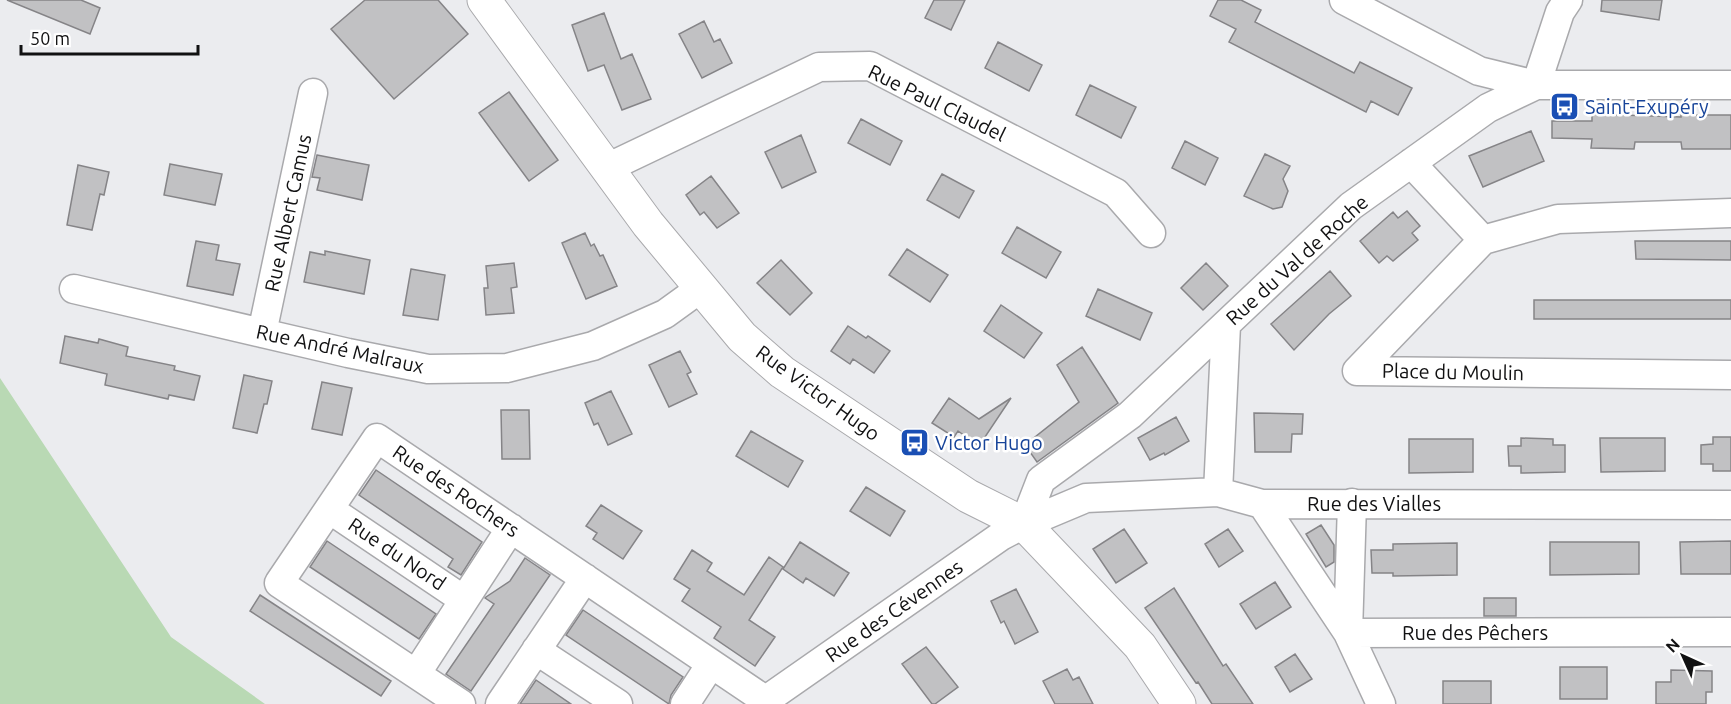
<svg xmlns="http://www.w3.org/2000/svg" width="1731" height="704" font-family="Ubuntu,sans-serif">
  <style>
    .green { fill: #b9d9b4 }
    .building { fill: #c1c1c3; stroke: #858487; stroke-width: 1.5 }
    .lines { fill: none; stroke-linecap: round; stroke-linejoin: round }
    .minor-casing { stroke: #a9a9ac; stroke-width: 31 }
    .tertiary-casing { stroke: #a9a9ac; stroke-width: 35 }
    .minor { stroke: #fff; stroke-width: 28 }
    .tertiary { stroke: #fff; stroke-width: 33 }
    .labels { text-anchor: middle; stroke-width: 5; stroke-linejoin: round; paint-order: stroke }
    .street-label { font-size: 20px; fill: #111112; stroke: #fff }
    .transit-label { font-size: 20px; fill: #164399; stroke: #fff; text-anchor: start }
  </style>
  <rect width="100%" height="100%" fill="#ebecef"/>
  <path class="green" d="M0 378 171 637 265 704H0Z"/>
  <path class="building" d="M7 0H81L100 8 90 34Z
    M365 0H438L468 34 394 99 331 29Z
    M934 0H965L951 30 925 18Z
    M1218 0H1241L1261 10 1255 22 1354 73 1360 62 1412 88 1398 115 1371 101 1366 112 1229 42 1236 29 1210 16Z
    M1602 0H1662L1659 20 1601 11Z
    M604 13 621 59 632 54 651 99 622 110 604 65 588 71 572 25Z
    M704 21 714 42 720 39 732 63 702 78 679 34Z
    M998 42 1042 65 1029 91 985 68Z
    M1090 85 1136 107 1121 138 1076 115Z
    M509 92 558 160 529 181 479 113Z
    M1592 114 1681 117V115H1731V149H1682L1681 142H1635L1634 149 1591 148 1592 139 1552 138V121H1592Z
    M861 119 902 141 890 165 848 143Z
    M1531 131 1544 161 1483 187 1469 156Z
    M801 135 816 172 782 188 765 152Z
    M1185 141 1218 158 1205 185 1172 168Z
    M1265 154 1290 166 1283 179 1288 191 1282 207 1273 209 1244 196Z
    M317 155 369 165 362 200 317 190 320 178 312 177Z
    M170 164 222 174 215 205 164 195Z
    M78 165 109 172 104 195 100 194 92 230 67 225Z
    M942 174 974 191 959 218 927 200Z
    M711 176 739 213 717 228 704 212 700 215 686 195Z
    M1407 211 1420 226 1412 233 1418 240 1393 261 1387 256 1379 263 1360 241 1393 212 1398 218Z
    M1017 227 1061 252 1046 278 1002 253Z
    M585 233 591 246 594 244 600 256 603 255 617 286 586 299 562 243Z
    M196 241 219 245 216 260 240 264 233 295 187 286Z
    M1635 241H1731V260L1636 259Z
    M907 249 948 275 930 302 889 275Z
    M325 251 370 260 364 294 304 282 310 252 325 255Z
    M781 260 812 293 790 315 757 283Z
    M514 263 517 287 511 288 514 313 486 315 484 288H488L486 266Z
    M1206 263 1228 286 1203 310 1181 288Z
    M411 269 445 275 438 320 403 315Z
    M1330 271 1351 296 1329 314 1294 350 1271 324Z
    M1098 289 1152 313 1140 340 1086 316Z
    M1534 300H1731V319H1534Z
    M1001 305 1042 333 1024 358 984 331Z
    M848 326 866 338 868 336 890 351 874 373 853 359 850 364 831 351Z
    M65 336 98 343 99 339 128 347 126 356 175 366 174 370 200 376 194 400 169 395 168 399 105 385 107 374 60 363Z
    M1082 347 1118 403 1037 462 1025 445 1079 402 1057 365Z
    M680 351 691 372 687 374 697 394 669 407 649 365Z
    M244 375 272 381 267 404H264L257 433 233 428Z
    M322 382 352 388 342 435 312 429Z
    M611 391 632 434 608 445 598 423 594 425 585 403Z
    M949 398 979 419 1011 398 979 446 958 431 954 437 932 423Z
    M501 410H529L530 459H502Z
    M1254 413 1303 414 1302 434H1292L1291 452H1255Z
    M1176 417 1189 441 1165 455 1164 453 1150 460 1138 438Z
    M751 431 803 461 788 487 736 456Z
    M1713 437H1731V471H1713V464H1701V445L1713 444Z
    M1521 438 1553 439V445H1565V472L1521 473V466H1509L1508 446H1521Z
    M1600 438H1665V471L1601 472Z
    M1409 439H1473V472L1409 473Z
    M376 470 482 542 461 575 448 567 453 559 359 495Z
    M866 487 905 511 890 536 850 511Z
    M601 505 642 531 623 559 593 539 597 533 586 526Z
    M1321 525 1334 545V562L1326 567 1306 534Z
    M1124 529 1147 563 1116 583 1093 549Z
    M1228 529 1243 551 1219 567 1205 544Z
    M327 541 436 614 419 639 310 567Z
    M1731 541V574H1681L1680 542Z
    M800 542 849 573 834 596 806 578 803 583 783 569Z
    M1550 542H1639V574L1550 575Z
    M1457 543V575L1393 576V573H1372L1371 550H1393V544Z
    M692 550 712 563 707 571 744 595 769 557 783 567 749 620 775 637 755 666 714 638 721 627 682 601 690 589 674 579Z
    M525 558 550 575 471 691 446 674 494 604 485 598 486 597 510 581Z
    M1275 582 1291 607 1256 629 1240 604Z
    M1174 588 1223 666 1226 664 1253 704H1212L1198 682 1196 683 1145 608Z
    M1016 589 1038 632 1015 644 1004 621 1001 623 991 601Z
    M260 595 391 681 381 696 250 611Z
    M1484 598H1516V616H1484Z
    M583 610 683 677 671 695 669 704 566 635Z
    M926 647 958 687 935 704H932L902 664Z
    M1295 654 1312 679 1290 692 1275 667Z
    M1560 667H1607V699H1560Z
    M1067 669 1073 680 1079 677 1093 704H1055L1043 681Z
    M1671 670 1712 671V692H1706V704H1656V682H1671Z
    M536 680 571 704H520Z
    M1443 681H1491V704H1443Z"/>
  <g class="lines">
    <defs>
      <path id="minor" d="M1344 0 1479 71 1536 85
        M1536 85 1560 12 1568 0
        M1411 163 1483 240
        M607 168 819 67 870 66 1116 193 1151 233
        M1731 213 1558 219 1483 240 1357 371 1731 375
        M74 289 348 353 428 369 507 368 593 346 665 314 701 288
        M262 333 313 93
        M1218 492 1226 325
        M1352 503 1348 633 1731 632
        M1262 504 1348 633 1381 704
        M329 509 464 600
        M1024 524 1041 480 1130 415 1351 206 1488 108 1536 85H1731
        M536 650 618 704
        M416 674 511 528
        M461 704 279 583 377 438 771 704
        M500 704 585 578
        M685 704 711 664
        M763 704 766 700 1001 536 1024 524 1086 498 1218 492 1262 504 1731 505"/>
      <path id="tertiary" d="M484 0 648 224 742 337 782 372 968 496 1024 524 1140 646 1179 704"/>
    </defs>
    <use href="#minor" class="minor-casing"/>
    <use href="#tertiary" class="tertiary-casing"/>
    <use href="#minor" class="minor"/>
    <use href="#tertiary" class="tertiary"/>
  </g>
  <defs>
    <symbol id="bus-square" viewBox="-11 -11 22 22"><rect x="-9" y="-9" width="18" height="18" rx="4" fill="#1a4fb4" stroke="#fff"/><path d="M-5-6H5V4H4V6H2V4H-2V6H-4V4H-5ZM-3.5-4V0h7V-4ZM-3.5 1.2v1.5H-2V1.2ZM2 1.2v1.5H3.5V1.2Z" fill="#fff"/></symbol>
  </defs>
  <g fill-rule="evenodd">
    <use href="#bus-square" x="1548" y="90" width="33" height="33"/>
    <use href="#bus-square" x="898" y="426" width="33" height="33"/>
  </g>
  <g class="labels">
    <g class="street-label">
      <text transform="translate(937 103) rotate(26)" y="7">Rue Paul Claudel</text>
      <text transform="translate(288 213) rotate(-78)" y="7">Rue Albert Camus</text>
      <text transform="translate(1297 260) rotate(-42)" y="7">Rue du Val de Roche</text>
      <text transform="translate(340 349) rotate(12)" y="7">Rue André Malraux</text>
      <text transform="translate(1453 372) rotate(1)" y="7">Place du Moulin</text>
      <text transform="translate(818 393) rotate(36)" y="7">Rue Victor Hugo</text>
      <text transform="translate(456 491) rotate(34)" y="7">Rue des Rochers</text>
      <text x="1374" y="511">Rue des Vialles</text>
      <text transform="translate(397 554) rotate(34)" y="7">Rue du Nord</text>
      <text transform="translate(894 611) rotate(-35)" y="7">Rue des Cévennes</text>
      <text x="1475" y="640">Rue des Pêchers</text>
    </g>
    <g class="transit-label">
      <text x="1585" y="114">Saint-Exupéry</text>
      <text x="935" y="450">Victor Hugo</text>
    </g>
  </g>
  <g transform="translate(1683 656) rotate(315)" stroke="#ffffff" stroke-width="4.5" paint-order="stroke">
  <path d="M0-4.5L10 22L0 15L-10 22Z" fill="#111112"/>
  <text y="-9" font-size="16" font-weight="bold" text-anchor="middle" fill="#111112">N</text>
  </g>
  <path d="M21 45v9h177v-9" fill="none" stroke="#111112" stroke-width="3"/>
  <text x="30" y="45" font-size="18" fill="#111112" stroke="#ffffff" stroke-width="4.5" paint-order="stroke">50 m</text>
</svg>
